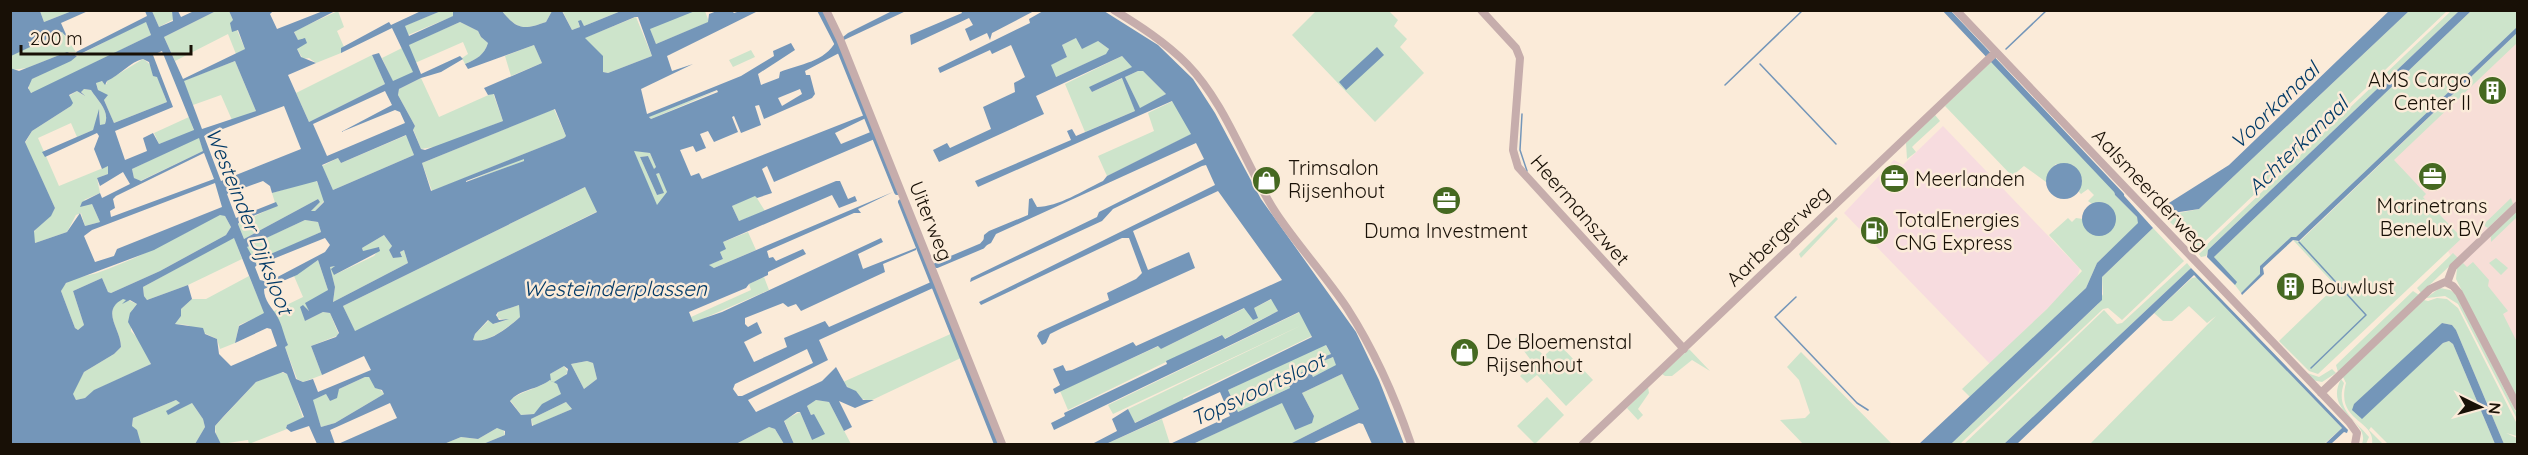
<svg xmlns="http://www.w3.org/2000/svg" width="2528" height="455" font-family="Quicksand,sans-serif">
  <style>
    .commercial { fill: #f7ded7 }
    .industrial { fill: #f7dcdf }
    .green { fill: #cde4cb }
    .water { fill: #7496b9; fill-rule: evenodd }
    .pier { fill: #fbebd9 }
    .lines { fill: none; stroke-linecap: round; stroke-linejoin: round }
    .stream { stroke: #7496b9; stroke-width: 1.5 }
    .canal { stroke: #7496b9; stroke-width: 6 }
    .minor { stroke: #c6adac; stroke-width: 8 }
    .labels { text-anchor: middle; stroke-width: 5; stroke-linejoin: round; paint-order: stroke }
    .poi-label { font-size: 20px; fill: #181006; stroke: #fbebd9; text-anchor: start }
    .street-label { font-size: 20px; fill: #181006; stroke: #fbebd9 }
    .water-label { font-size: 21px; font-style: italic; fill: #023a67; stroke: #fbebd9 }
  </style>
  <rect width="100%" height="100%" fill="#fbebd9"/>
  <path class="commercial" d="M2517 33V368L2448 251 2462 238 2386 158Z"/>
  <path class="industrial" d="M1943 126 2080 269 2075 282 1990 364 1844 213 1894 160 1903 165Z"/>
  <path class="green" d="M562 10 621 11 584 26 578 22 580 27 572 30Z
    M40 11H72L44 22Z
    M152 11H172L174 19 159 27Z
    M216 11H229L233 20V31L237 30 245 49 236 54 228 34 175 61 164 37Z
    M338 11 344 27 337 31 344 47 341 53 316 63 309 58 303 59 297 49 303 38 298 41 294 31Z
    M441 11 453 12 454 16 408 35 404 26Z
    M502 11H552L546 22C524 30 517 30 502 11Z
    M690 11H705L709 22 656 44 649 27Z
    M1316 11H1389L1398 20 1394 26 1407 39 1400 47 1424 73 1375 122 1292 35Z
    M2409 11H2447L2197 249 2164 216 2199 209Z
    M2451 11H2459L2210 248 2206 256 2201 257 2198 253Z
    M2471 11H2517V27L2296 237H2291L2260 266 2261 274 2241 293 2214 257Z
    M636 17 652 56 608 73 603 72 601 55 584 38Z
    M146 21 151 35 33 93 29 92V82L32 79Z
    M460 22 478 31 481 37 488 43C484 55 477 59 465 64L462 58 468 54 463 42 415 63 408 47 410 44Z
    M62 32 76 52H67L27 68 12 70 10 56Z
    M2517 33V43L2394 160 2426 194 2423 197 2462 238 2318 374 2309 371 2279 341 2336 286 2293 240 2299 242Z
    M1076 38 1098 41 1109 49 1107 54 1056 77H1025L1067 57 1062 45Z
    M534 45 542 63 511 76 505 56Z
    M402 48 414 72 393 82 382 58Z
    M751 50 755 57 733 67 729 60Z
    M372 55 385 84 309 122 296 93Z
    M1122 56 1133 67 1090 87 1092 92 1123 78 1135 111 1085 132 1065 84Z
    M1995 58 2104 177 2117 188 2114 190 2115 195 2137 217 2139 223 2097 263 2086 288 1970 397 1962 389 2047 309 2082 271 2049 235 2068 218 2072 222 2076 218 2083 219 2089 231 2101 235 2110 231 2115 223 2111 207 2102 202 2092 204 2088 201 2094 195 2088 189 2081 194 2079 192 2082 179 2073 165 2056 164 2049 171 2046 182 2024 166 2012 176 1945 106Z
    M143 59C157 67 161 88 167 102L114 123 104 100 107 96 98 90 96 82 99 80 107 84V81Z
    M235 61 256 111 232 120 221 95 193 105 183 81Z
    M1138 71H1143L1166 94 1140 109 1125 77Z
    M421 78 439 117 493 93 503 121 440 146 421 149 413 129 415 126 398 95 399 89Z
    M84 89 91 90C98 101 110 111 105 124L100 126V111L93 130 77 137 71 123 38 138 59 186 108 166V174L97 178 100 193 84 200 92 204 100 222 85 226 81 213 76 215 67 232 35 243 32 235C38 224 50 220 55 208L25 143 32 131 71 106 69 96 77 91 84 96 81 91Z
    M719 90 651 119 649 116Z
    M1173 101 1192 134 1107 176 1098 156 1154 131 1148 113Z
    M554 109 566 136 564 138 432 191 422 163Z
    M1935 115 1940 121 1915 144 1912 147 1916 152 1907 159 1906 143Z
    M189 117 194 131 159 144 154 133Z
    M103 134 107 136 105 146 109 161 103 159 99 147Z
    M407 135 414 155 333 190 322 166 338 158 341 163Z
    M199 137 203 151 140 181 134 178 132 169Z
    M633 150 650 153 656 167 654 170 648 156 640 157 657 195 655 174 659 173 668 192 657 206Z
    M524 158 525 161 466 182Z
    M316 180 325 200 315 211H311L320 202 318 199 244 239 238 224 276 206 272 193Z
    M585 187 598 211 355 332 343 306Z
    M755 195 765 211 739 221 732 206Z
    M2511 198 2513 204 2488 228 2483 225Z
    M2517 211V217L2491 242V236Z
    M220 214 225 216 231 227 226 235 160 271 111 293 108 292 102 278 73 291 84 325 78 330 75 328 61 291C66 277 84 277 97 273 139 258 181 236 220 214Z
    M1836 217 1838 219 1801 258 1799 254Z
    M305 220 318 222 321 232 266 257 268 261 257 265 246 247Z
    M2153 228 2184 261 2122 320 2108 308 2103 309 1960 444H1951L2098 304 2103 294 2102 277Z
    M748 232 756 250 714 268 708 265 723 259 720 252 723 242Z
    M384 235 392 246 389 250 393 258 402 256 400 252 404 250 408 263 333 302 335 287 330 267 335 266 334 275 374 256 380 248 363 251 362 248Z
    M234 237 242 259 188 285 147 300 144 296 143 287Z
    M2453 253 2458 258 2421 293 2417 288Z
    M2496 258 2508 268 2501 275 2489 263Z
    M318 260 328 290 306 312 305 321 323 312 330 313 339 335 311 346 322 375 303 382 297 379 285 347 287 345 272 312 303 297 294 276Z
    M2473 262 2489 280 2488 286 2508 311 2503 314 2517 342V400L2456 279 2457 268 2463 263 2467 267Z
    M2187 263 2191 268 2004 444H1964L2104 310 2117 324 2122 323Z
    M249 276 265 314 239 325 235 343 220 349 217 339 187 325 175 324 181 316V309L192 299H206Z
    M764 277 769 290 693 323 691 317 751 290 749 284Z
    M2197 277 2342 428 2324 444H2090L2216 316 2207 323 2189 306 2172 321H2163L2154 313 2192 278Z
    M2440 288 2450 290 2456 294 2517 414V419L2458 304 2445 296 2426 298Z
    M2413 291 2419 295 2338 372 2336 365Z
    M123 298 137 304 132 310 131 331 142 343 151 364 95 390 85 398 76 400 72 393 84 372 114 354 121 347C121 329 100 311 123 298Z
    M2437 298 2447 299 2458 308 2517 424V436L2506 433 2517 438V444H2504L2456 330 2452 325 2442 323 2367 413 2443 343 2449 341 2453 344 2495 444H2388L2371 427 2369 430 2383 444H2372C2376 420 2335 422 2346 383L2343 377 2424 300 2428 301Z
    M1272 299 1278 311 1224 339 1221 335 1068 410 1060 391 1159 346 1161 349 1245 308H1254Z
    M519 305 521 316C510 326 488 344 473 340L475 334 489 320 494 324 506 320 497 318 498 312Z
    M1300 312 1312 336 1183 398V401L1134 423 1128 409 1302 325 1113 414 1108 405Z
    M955 332 965 356 870 401 862 399C856 391 849 390 843 382Z
    M1522 332 1544 356 1558 343 1593 380 1566 406 1537 375 1527 383 1520 376 1533 363 1515 339Z
    M1325 344 1331 354 1315 360 1316 363 1333 357 1337 365 1313 377 1310 370 1287 380 1290 388 1238 412 1228 390Z
    M1689 349 1710 371 1692 360 1672 376H1665L1662 374Z
    M1801 352 1892 444H1803L1780 420 1805 418 1810 413 1799 380 1787 367Z
    M587 361 593 363 597 379 584 389 571 364Z
    M564 366 568 372 557 384 562 394 545 403 534 414 521 415 510 400C523 390 538 389 550 380V374Z
    M2332 369 2336 373 2322 382 2312 380 2307 373 2319 377Z
    M280 372 287 374 290 379 303 418 286 426 287 429 249 444 248 440 221 444 216 436 215 426 256 382Z
    M1342 374 1359 409 1290 444H1193L1282 402 1314 416 1302 393Z
    M365 377H369L384 394 335 423 321 427 312 400 326 394 330 401 339 389Z
    M2341 379 2344 383C2335 409 2354 419 2369 437L2366 444H2362C2371 420 2323 413 2341 379Z
    M1648 387 1649 393 1638 409 1643 415 1638 420 1627 408Z
    M1547 397 1564 415 1535 444 1517 426Z
    M176 400 180 403 167 411 192 403 203 419 205 427 195 444H141L132 426 133 418Z
    M816 400 829 402 851 444H794L784 420 800 412 812 440 814 414 811 415 807 406Z
    M566 402 572 409 533 426 531 419Z
    M1162 419 1170 444H1106Z
    M769 427 775 429 784 444H736Z
    M497 428 503 429 505 435 483 444H444L461 437 478 439Z"/>
  <path class="water" d="M11 10 40 11 44 22 72 11H88L61 23 68 39 62 32 11 56Z
    M2390 10 2409 11 2199 209 2166 214 2161 208 2229 165Z
    M145 11H152L159 27 173 21 172 11H178L181 17 194 11H216L164 37 183 79 245 49 238 30 232 32 230 23 233 20 229 11H273L270 14 277 29 323 11H335L294 32 298 40 305 38 307 43 297 49 301 57 316 63 288 75 309 122 385 84 372 55 379 53 393 81 413 72 392 28 341 53V48L389 22 391 25 421 11H441L405 26 409 36 453 16V12L445 11H502C517 30 524 30 546 22L552 11H562L572 30 580 27 578 21 581 20 584 26 621 11H695L650 29 656 44 708 22 709 14 717 11H732L734 13 740 11H758L667 56 672 71 693 64 641 89 647 114 741 76 774 56 773 51 791 43 795 50 758 74 761 85 779 78 780 72C800 64 825 62 836 41L841 52 805 71 806 75H810L815 94 812 98 764 119 759 105 755 106 761 125 741 133 734 116 732 117 738 132 714 142 708 131 700 134 706 148 696 152 693 146 680 150 691 176 699 173 702 179 867 114 868 117 835 133 841 144 873 131 877 138 774 182 767 166 762 169 772 193 757 198 755 196 732 206 739 221 836 181H840L848 199 855 196 857 201 839 208 832 195 723 242 726 249 720 252 723 259 709 265 714 268 893 192 858 209 861 213H854L767 251 769 258 773 257 776 261 803 249 806 254 768 272V275L749 284 746 288 689 312 693 322 722 312 881 238 883 242 858 254 863 269 916 248V250L883 264 885 272 801 311 796 304 788 307 783 303 745 318V324L748 327 757 322 762 333 744 342 754 362 787 347 784 338 825 321 829 327 931 282 933 288 819 340 828 360 748 400 756 412 822 381 836 367 847 387 856 391 863 400H874L855 408 839 401 852 427 844 431 829 402 816 400 807 406 811 415 814 414 825 434 812 440 800 412H797L784 421 794 444H784L775 429 769 427 736 444H483L505 435V431L497 428 478 439 461 437 444 444H338L397 418 390 403 330 430 335 444H317L309 426 291 432 286 428 287 425 304 417 287 374 283 372 256 382 223 417 215 426V432L221 444H195L205 427 203 419 192 403 168 415 166 411 180 403 176 400 133 418 132 426 137 430 141 444H11L10 68 19 71 67 52 77 56 71 61 32 79 28 88 31 93 151 35 146 22 78 55 76 52 147 16ZM635 17H638L652 56 608 73 603 72V56L585 38ZM460 22 478 31 481 37 488 43C484 55 477 59 465 64L468 69 534 45 542 63 484 88 488 95 494 94 503 121 425 150 421 149 413 130 415 126 398 95 399 89 421 78 441 72 463 59 460 56 421 74 409 45ZM162 51 194 130 159 144 153 133 143 138 147 151 125 160 115 131 173 107 153 55ZM143 59 149 62 153 76 157 77 167 102 114 123 104 100 108 95 98 90 96 83 102 81 105 85 107 81C120 75 130 62 143 59ZM235 61 256 111 202 129 184 81ZM84 89 91 90C98 101 110 111 105 124L100 125 99 109 93 130 42 152 45 157 97 133 99 136 94 149 102 169 108 166V174L97 178 100 186 123 172 130 184 102 198 100 193 82 202 80 207 92 204 100 222 85 226 80 213 67 232 35 243 34 231 51 216 55 208 25 142 32 131 71 106 73 103 69 95 77 91 85 96 81 92ZM717 90 718 92 651 119 649 117ZM385 91 392 105 341 132 395 110 400 112 405 123 327 156 313 124ZM284 106 301 149 221 181 204 136ZM555 109 566 136 564 138 431 191 422 163ZM406 135 414 155 333 190 322 165 338 158 341 163ZM199 138 203 151 141 181 134 178 132 169ZM634 151 650 153 656 167 654 169 648 156 640 157 657 195 664 193 656 174 659 173 667 192 657 205ZM204 153 214 179 111 217 110 211 115 208 113 199 116 196ZM524 159V161L466 182V181ZM263 181 270 186 272 193 317 181 324 202 315 211H311L320 202 318 199 244 239 238 224 240 221 278 206 276 202 236 218 227 194ZM215 183 222 207 117 249 114 256 95 262 84 236 92 230ZM585 187 597 212 355 331 343 306ZM220 215 225 216 231 227 226 235 160 271 111 293 108 292 102 278 73 291 84 325 78 330 75 328 61 291 66 283 154 250ZM305 220 318 222 321 232 266 256 268 261 325 238 330 245 325 252 268 282 260 280 255 267 257 265 247 247ZM384 235 392 246 389 250 393 258 402 257 400 252 404 250 408 263 333 302 335 287 330 267 335 266 331 269 334 275 380 251 379 247 363 251 362 248ZM234 238 264 313 239 326 235 343 267 328 271 329 277 346 231 366 219 354 217 339 205 334 203 328 175 324 181 316V309L192 299 188 285 147 300 144 296 143 287ZM318 260 328 290 305 303 309 311 303 305 300 307 305 321 323 312 330 313 339 333 336 337 311 346 322 375 364 356 371 370 318 392 313 379 303 382 296 379 285 347 288 345C284 336 282 324 277 316 272 307 264 301 264 289L297 275ZM123 299 126 300 122 304 130 300 137 304 130 313 128 322 151 364 94 390 85 398 76 400 73 394 84 372 114 354 121 347C121 329 100 311 123 299ZM519 305 520 317C510 326 488 344 473 340L475 334 488 320 493 324 509 319 499 320 496 315 498 312ZM807 349 813 363 742 396H738L733 389 735 384ZM587 361 593 363 597 379 584 389 571 364ZM564 366 568 369 567 374 554 382 551 381 550 374ZM365 377H369L375 388 382 390 384 394 335 423 321 427 313 400 326 394 330 401 337 398 339 389ZM550 380 557 384 561 394 542 404 534 414 521 415 510 401C520 389 537 390 550 380ZM566 402 572 409 532 426 531 419Z
    M892 11H906L844 40 843 37 848 33Z
    M961 11V10L1034 11 992 33 990 40 987 33 970 41 965 29 973 25 969 18 911 45 910 35 962 13Z
    M1043 11H1104L1158 45 1193 79 1215 113 1261 199 1356 332 1379 380 1404 444H1372L1363 424 1359 423 1312 444H1290L1359 409 1342 374 1302 393 1314 416 1312 423 1295 430 1282 403 1193 444H1170L1230 416 1220 392 1106 444H1092L1117 431 1112 419 1128 409 1135 423 1312 337 1299 312 1054 430 1051 423 1065 416 1064 413 1167 364 1166 361 1222 335 1225 339 1278 311 1271 299 1254 308 1258 318 1253 320 1244 308 1161 349 1158 346 1055 394 1053 389 1060 385 1053 369 1063 365 1066 371 1072 370 1133 342 1136 346 1282 280 1218 191 1133 231 1148 270 1189 252 1195 268 1062 328 1050 334 1046 343 1042 345 1037 336 1039 332 1109 300 1107 293 1136 279 1142 273 1129 238H1122L981 305 979 302 1215 185 1206 165 1202 166 1113 209 1102 221 970 282 971 278 1097 217 1099 212 1204 159 1196 143 996 234 991 243 983 247 984 235 989 231 1028 215 1029 199 1032 198 1037 207C1058 207 1084 190 1103 181L1107 176 1191 134 1172 101 978 187 975 181 1071 140 1067 131 1072 129 1076 136 1135 111 1122 78 1092 92 1089 87 1132 67 1122 56 1036 96 1044 114 939 162 933 150 947 143 950 148 991 129 983 107 1015 92 1014 83 1025 77 1011 45 992 54 990 50 940 73 938 68 1030 23 1029 19ZM1076 38 1082 49 1098 41 1109 49 1106 54 1056 77 1051 65 1067 57 1062 45ZM1138 71H1143L1166 94 1140 108 1125 77ZM1326 345 1331 354 1315 360 1316 364 1333 357 1336 365 1313 377 1309 369 1287 379 1290 388 1238 412 1228 390Z
    M2459 11H2471L2214 257 2237 282 2235 285 2207 257 2208 250Z
    M2517 27V33L2299 241 2293 240 2263 268 2264 274 2242 295 2241 293 2260 274V266L2291 237H2296Z
    M1377 47 1384 55 1346 90 1339 82Z
    M2046 181a18 18 0 1 1 36 0a18 18 0 1 1-36 0Z
    M2117 188 2153 228 2102 277V300L1951 444H1919L2086 288 2097 263 2138 223 2137 217 2115 195 2114 190Z
    M2082 219a17 17 0 1 1 34 0a17 17 0 1 1-34 0Z
    M2191 268 2348 430 2347 433 2344 432 2331 444H2325L2342 428 2194 275 2017 444H2004Z
    M2442 323 2452 325 2456 330 2504 444H2495L2453 344 2449 341 2443 343 2362 419 2352 410 2354 404Z"/>
  <path class="pier" d="M800 89 802 94 782 106 778 98Z"/>
  <g class="lines">
    <path class="stream" d="M2006 49 2047 10
      M1760 64 1836 144
      M1725 85 1803 10
      M1522 114 1520 150 1527 171
      M2299 242 2366 315 2311 368
      M1796 297 1775 317 1857 403 1868 410"/>
    <path class="canal" d="M820 10 837 43 897 192
      M1946 10 2121 195
      M901 202 997 444
      M937 265 982 246 989 238"/>
    <path class="minor" d="M826 10 840 39 1002 444
      M1114 10C1140 26 1165 42 1187 64 1227 105 1245 165 1276 213 1298 246 1325 275 1347 308 1374 350 1395 397 1411 444
      M1481 10 1516 48 1520 58 1513 150 1518 167 1684 349
      M1956 10 2349 422 2357 433 2355 444
      M2447 283 2453 267 2518 205
      M2321 393 2430 289 2445 282 2453 286 2459 293 2518 407
      M1583 444 1996 52"/>
  </g>
  <defs>
    <symbol id="building-disc" viewBox="-11 -11 22 22"><circle r="9.5" fill="#456921" stroke="#fbebd9"/><path d="M-4-6H4V6H1V3H-1V6H-4ZM-2.5-4.3h1.7v1.8h-1.7ZM.8-4.3h1.7v1.8H.8ZM-2.5-1h1.7V.8h-1.7ZM.8-1h1.7V.8H.8Z" fill="#fff"/></symbol>
    <symbol id="office-disc" viewBox="-11 -11 22 22"><circle r="9.5" fill="#456921" stroke="#fbebd9"/><path d="M-6-3h4V-5.5h4V-3h4V5H-6ZM-1-4.5V-3h2v-1.5ZM-6 0V1H6V0Z" fill="#fff"/></symbol>
    <symbol id="shop-disc" viewBox="-11 -11 22 22"><circle r="9.5" fill="#456921" stroke="#fbebd9"/><path d="M-5-2.5h2.3a2.7 3.5 0 0 1 5.4 0H5L5.5 6h-11ZM-1.5-2.5h3a1.5 2.3 0 0 0-3 0Z" fill="#fff"/></symbol>
    <symbol id="fuel-disc" viewBox="-11 -11 22 22"><circle r="9.5" fill="#456921" stroke="#fbebd9"/><path d="M-5.5-6h7V0h2V4h1.3V-2.5L3-4.5l.8-.8L6-3V5H2.5V1h-1V6h-7ZM-4.2-4.7v3.2H.2V-4.7Z" fill="#fff"/></symbol>
  </defs>
  <g fill-rule="evenodd">
    <use href="#building-disc" x="2476" y="74" width="33" height="33"/>
    <use href="#office-disc" x="2416" y="160" width="33" height="33"/>
    <use href="#office-disc" x="1878" y="162" width="33" height="33"/>
    <use href="#shop-disc" x="1250" y="164" width="33" height="33"/>
    <use href="#office-disc" x="1430" y="184" width="33" height="33"/>
    <use href="#fuel-disc" x="1858" y="214" width="33" height="33"/>
    <use href="#building-disc" x="2274" y="270" width="33" height="33"/>
    <use href="#shop-disc" x="1448" y="336" width="33" height="33"/>
  </g>
  <g class="labels">
    <g class="poi-label">
      <text x="2471" y="87" text-anchor="end">AMS Cargo<tspan x="2471" dy="23">Center II</tspan></text>
      <text x="1288" y="175">Trimsalon<tspan x="1288" dy="23">Rijsenhout</tspan></text>
      <text x="1915" y="186">Meerlanden</text>
      <text x="2432" y="213" text-anchor="middle">Marinetrans<tspan x="2432" dy="23">Benelux BV</tspan></text>
      <text x="1895" y="227">TotalEnergies<tspan x="1895" dy="23">CNG Express</tspan></text>
      <text x="1446" y="238" text-anchor="middle">Duma Investment</text>
      <text x="2311" y="294">Bouwlust</text>
      <text x="1486" y="349">De Bloemenstal<tspan x="1486" dy="23">Rijsenhout</tspan></text>
    </g>
    <g class="street-label">
      <text transform="translate(2150 190) rotate(47)" y="7">Aalsmeerderweg</text>
      <text transform="translate(1580 210) rotate(49)" y="7">Heermanszwet</text>
      <text transform="translate(931 221) rotate(68)" y="7">Uiterweg</text>
      <text transform="translate(1778 236) rotate(-44)" y="7">Aarbergerweg</text>
    </g>
    <g class="water-label">
      <text transform="translate(2275 106) rotate(-44)" y="7">Voorkanaal</text>
      <text transform="translate(2298 146) rotate(-44)" y="7">Achterkanaal</text>
      <text transform="translate(249 221) rotate(68)" y="7">Westeinder Dijksloot</text>
      <text x="615" y="296">Westeinderplassen</text>
      <text transform="translate(1258 390) rotate(-25)" y="7">Topsvoortsloot</text>
    </g>
  </g>
  <rect width="2528" height="455" fill="none" stroke="#181006" stroke-width="24"/>
  <g transform="translate(2480 407) rotate(95)" stroke="#fbebd9" stroke-width="4.5" paint-order="stroke">
  <path d="M0-4.5L10 22L0 15L-10 22Z" fill="#181006"/>
  <text y="-9" font-size="16" font-weight="bold" text-anchor="middle" fill="#181006">N</text>
  </g>
  <path d="M21 45v9h170v-9" fill="none" stroke="#181006" stroke-width="3"/>
  <text x="30" y="45" font-size="18" fill="#181006" stroke="#fbebd9" stroke-width="4.5" paint-order="stroke">200 m</text>
</svg>
